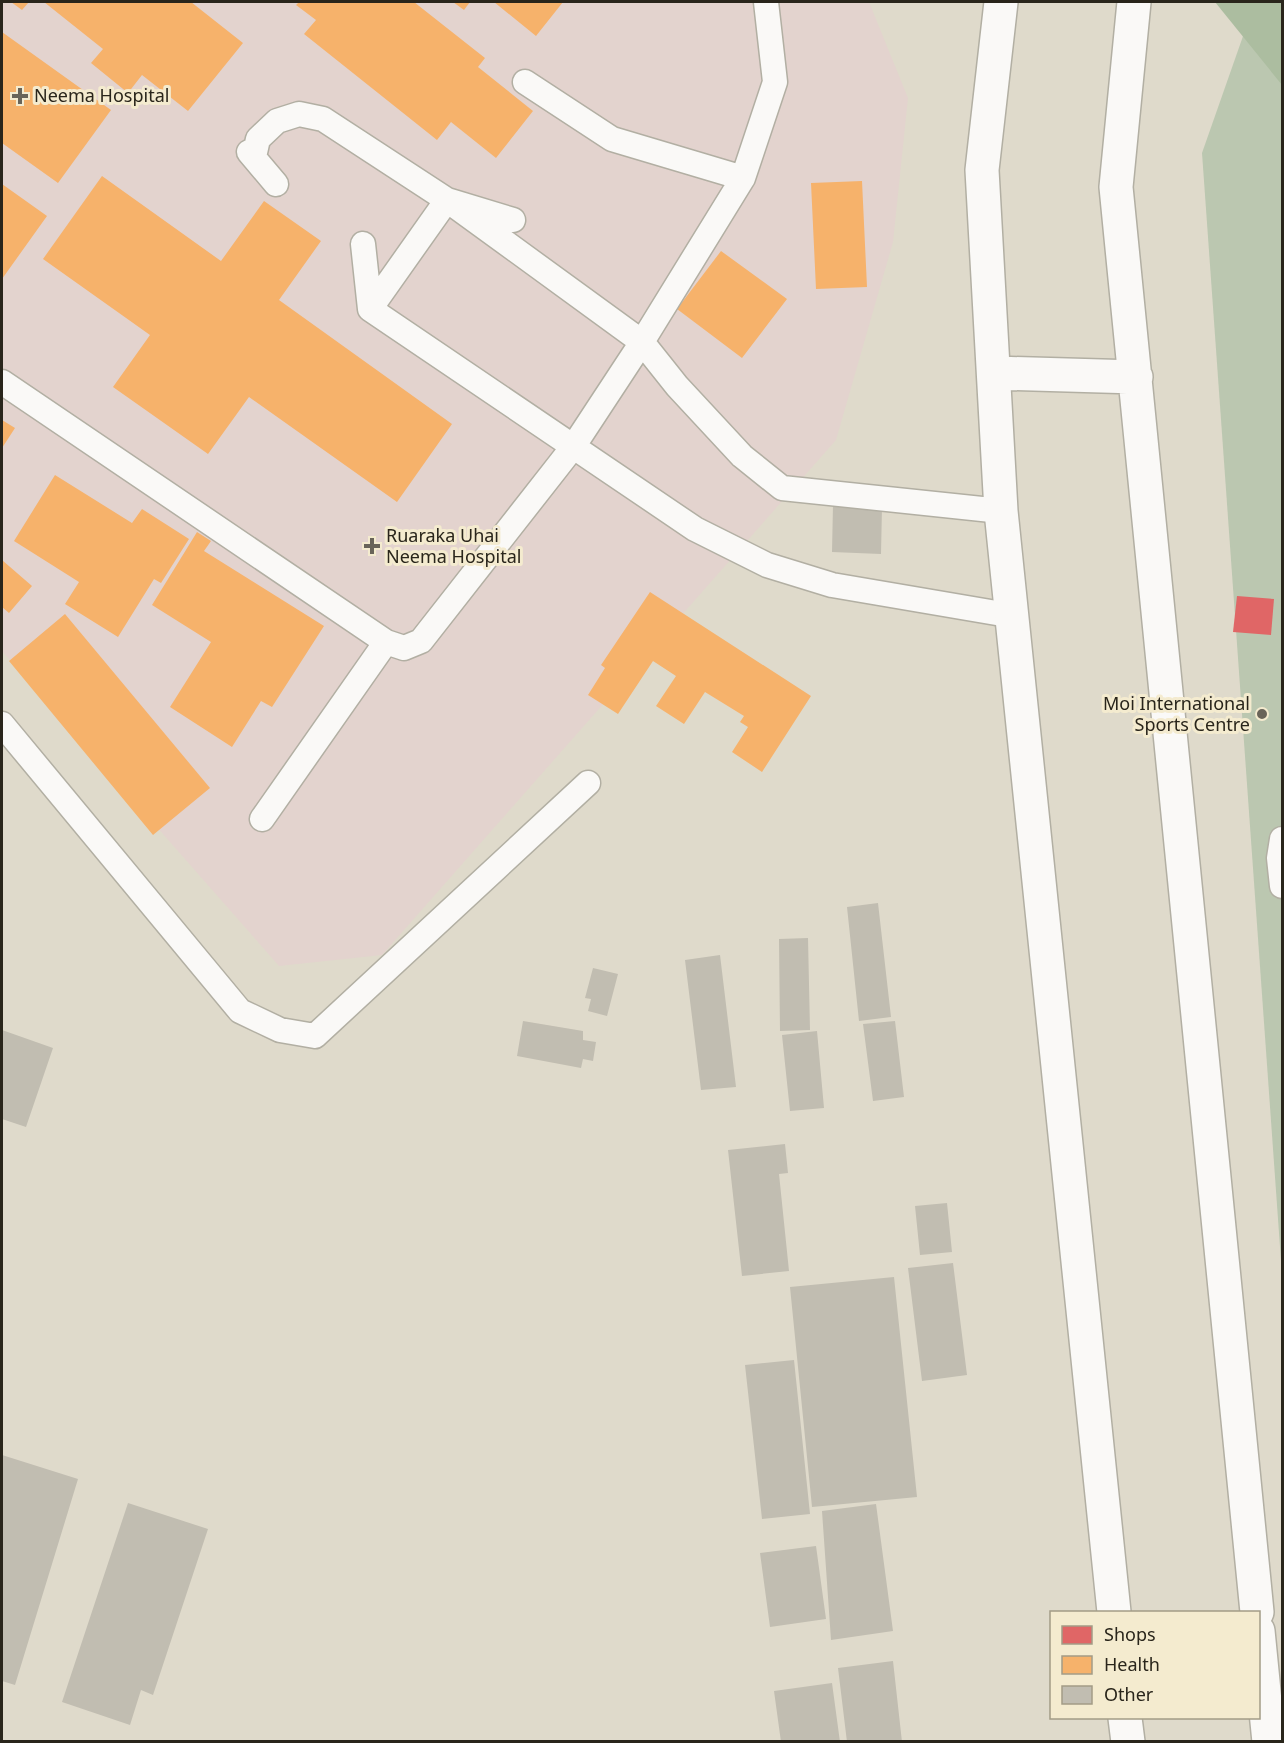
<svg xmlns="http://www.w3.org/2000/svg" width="1284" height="1743" font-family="'Noto Sans',sans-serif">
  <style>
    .medical { fill: #e3d3ce }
    .green { fill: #bbc7b0 }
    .forest { fill: #acbda0 }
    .shops { fill: #e06666 }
    .health { fill: #f6b26b }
    .building { fill: #c1bdb1 }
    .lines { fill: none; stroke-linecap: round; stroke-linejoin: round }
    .lane-casing { stroke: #b2afa3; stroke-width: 27 }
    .street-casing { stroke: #b2afa3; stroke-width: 36 }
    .lane { stroke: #faf9f7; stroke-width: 24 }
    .street { stroke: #faf9f7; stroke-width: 33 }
    .poi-dot { fill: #696459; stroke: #f4ebcf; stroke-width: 2 }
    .labels { text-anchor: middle; stroke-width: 6; stroke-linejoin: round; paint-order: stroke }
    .poi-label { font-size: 18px; fill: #29251b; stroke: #f4ebcf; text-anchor: start }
  </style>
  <rect width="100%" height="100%" fill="#dfdacb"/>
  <path class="medical" d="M2 2H869L908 98 893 242 836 440 382 955 279 966 2 651Z"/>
  <path class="green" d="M1255 2H1282V1275L1202 153Z"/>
  <path class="forest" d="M1215 2H1282V85Z"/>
  <path class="shops" d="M1237 596 1274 599 1271 635 1233 632Z"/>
  <path class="health" d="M11 2H29L22 10Z
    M44 2H191L243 43 188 111 142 75 128 93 91 63 103 49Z
    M299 2H414L485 58 478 67 533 111 496 158 451 122 437 140 304 34 316 20 296 5Z
    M453 2H470L464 10Z
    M494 2H563L536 36Z
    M2 32 111 110 58 183 2 143Z
    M102 176 221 261 264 201 321 241 279 300 452 424 397 502 249 397 208 454 113 387 150 335 43 259Z
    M862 181 867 287 816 289 811 183Z
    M2 184 47 216 2 279Z
    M721 251 787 299 742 358 677 309Z
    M2 420 15 428 2 448Z
    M55 475 132 523 142 509 189 539 161 583 154 579 118 637 65 604 79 582 14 541Z
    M197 532 211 541 204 551 324 626 272 707 261 701 232 747 170 707 211 642 152 605Z
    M2 560 32 586 9 613 2 607Z
    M650 592 811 696 762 772 732 752 748 727 740 722 744 716 705 692 684 724 656 706 676 676 653 661 618 714 588 695 605 668 601 665Z
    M65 614 210 788 153 835 9 661Z"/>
  <path class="building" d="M833 505 882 507 881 554 832 552Z
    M878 903 891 1017 859 1021 847 907Z
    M808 938 810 1030 780 1031 779 939Z
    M720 955 736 1087 701 1090 685 960Z
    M593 968 618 974 607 1016 588 1011 591 999 585 998Z
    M523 1021 583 1031V1040L596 1042 593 1061 583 1059 581 1068 517 1056Z
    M895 1021 904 1097 873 1101 863 1024Z
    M2 1030 53 1048 26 1127 2 1119Z
    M817 1031 824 1108 790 1111 782 1035Z
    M785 1144 788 1173 779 1174 789 1271 742 1276 728 1150Z
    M947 1203 952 1252 920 1255 915 1206Z
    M953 1263 967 1375 922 1381 908 1268Z
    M894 1277 917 1497 812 1507 790 1287Z
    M794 1360 810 1514 762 1519 745 1365Z
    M2 1455 78 1479 15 1685 2 1681Z
    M128 1503 208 1529 153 1695 141 1690 130 1725 62 1702Z
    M876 1504 893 1631 831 1640 822 1511Z
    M816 1546 826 1619 770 1627 760 1553Z
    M893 1661 902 1742H847L838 1668Z
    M832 1683 840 1742H781L774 1691Z"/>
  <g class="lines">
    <defs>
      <path id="lane" d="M525 82 612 139 743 178
        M276 184 249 152 254 157 258 139 277 121 299 114 323 119 447 200 642 342 677 386 742 456 782 488 1001 511
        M363 244 370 309 695 529 767 565 832 585 1014 616
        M370 309 447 200 513 220
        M2 382 386 642 404 648 421 641 573 447 642 342 743 178 775 82 766 2
        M2 724 240 1011 280 1030 315 1036 588 783
        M262 819 386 642
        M1282 839 1279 858 1282 886"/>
      <path id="street" d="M1001 2 982 170 1001 511 1114 1612
        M1134 2 1116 187 1257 1612
        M995 373 1136 377
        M1258 1631 1269 1742
        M1125 1718 1128 1742"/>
    </defs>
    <use href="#lane" class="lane-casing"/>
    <use href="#street" class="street-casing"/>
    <use href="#lane" class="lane"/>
    <use href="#street" class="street"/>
  </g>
  <g class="poi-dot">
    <path d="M17 87h6v6h6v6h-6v6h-6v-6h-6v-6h6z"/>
    <path d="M369 537h6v6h6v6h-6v6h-6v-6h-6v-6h6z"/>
    <circle cx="1262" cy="714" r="6"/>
  </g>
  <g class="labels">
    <g class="poi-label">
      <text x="34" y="102">Neema Hospital</text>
      <text x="386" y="542">Ruaraka Uhai<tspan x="386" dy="21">Neema Hospital</tspan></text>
      <text x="1250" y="710" text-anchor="end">Moi International<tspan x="1250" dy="21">Sports Centre</tspan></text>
    </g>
  </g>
  <rect width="1284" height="1743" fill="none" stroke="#29251b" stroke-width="6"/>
  <rect x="1050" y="1611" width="210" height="108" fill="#f4ebcf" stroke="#a39c87" stroke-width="1.5"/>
  <rect x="1062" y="1626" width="30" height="18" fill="#e06666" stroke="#a39c87" stroke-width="1.5"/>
  <text x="1104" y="1641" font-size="18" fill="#29251b">Shops</text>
  <rect x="1062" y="1656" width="30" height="18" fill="#f6b26b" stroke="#a39c87" stroke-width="1.5"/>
  <text x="1104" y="1671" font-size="18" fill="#29251b">Health</text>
  <rect x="1062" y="1686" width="30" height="18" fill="#c1bdb1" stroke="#a39c87" stroke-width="1.5"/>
  <text x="1104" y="1701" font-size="18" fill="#29251b">Other</text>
</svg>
